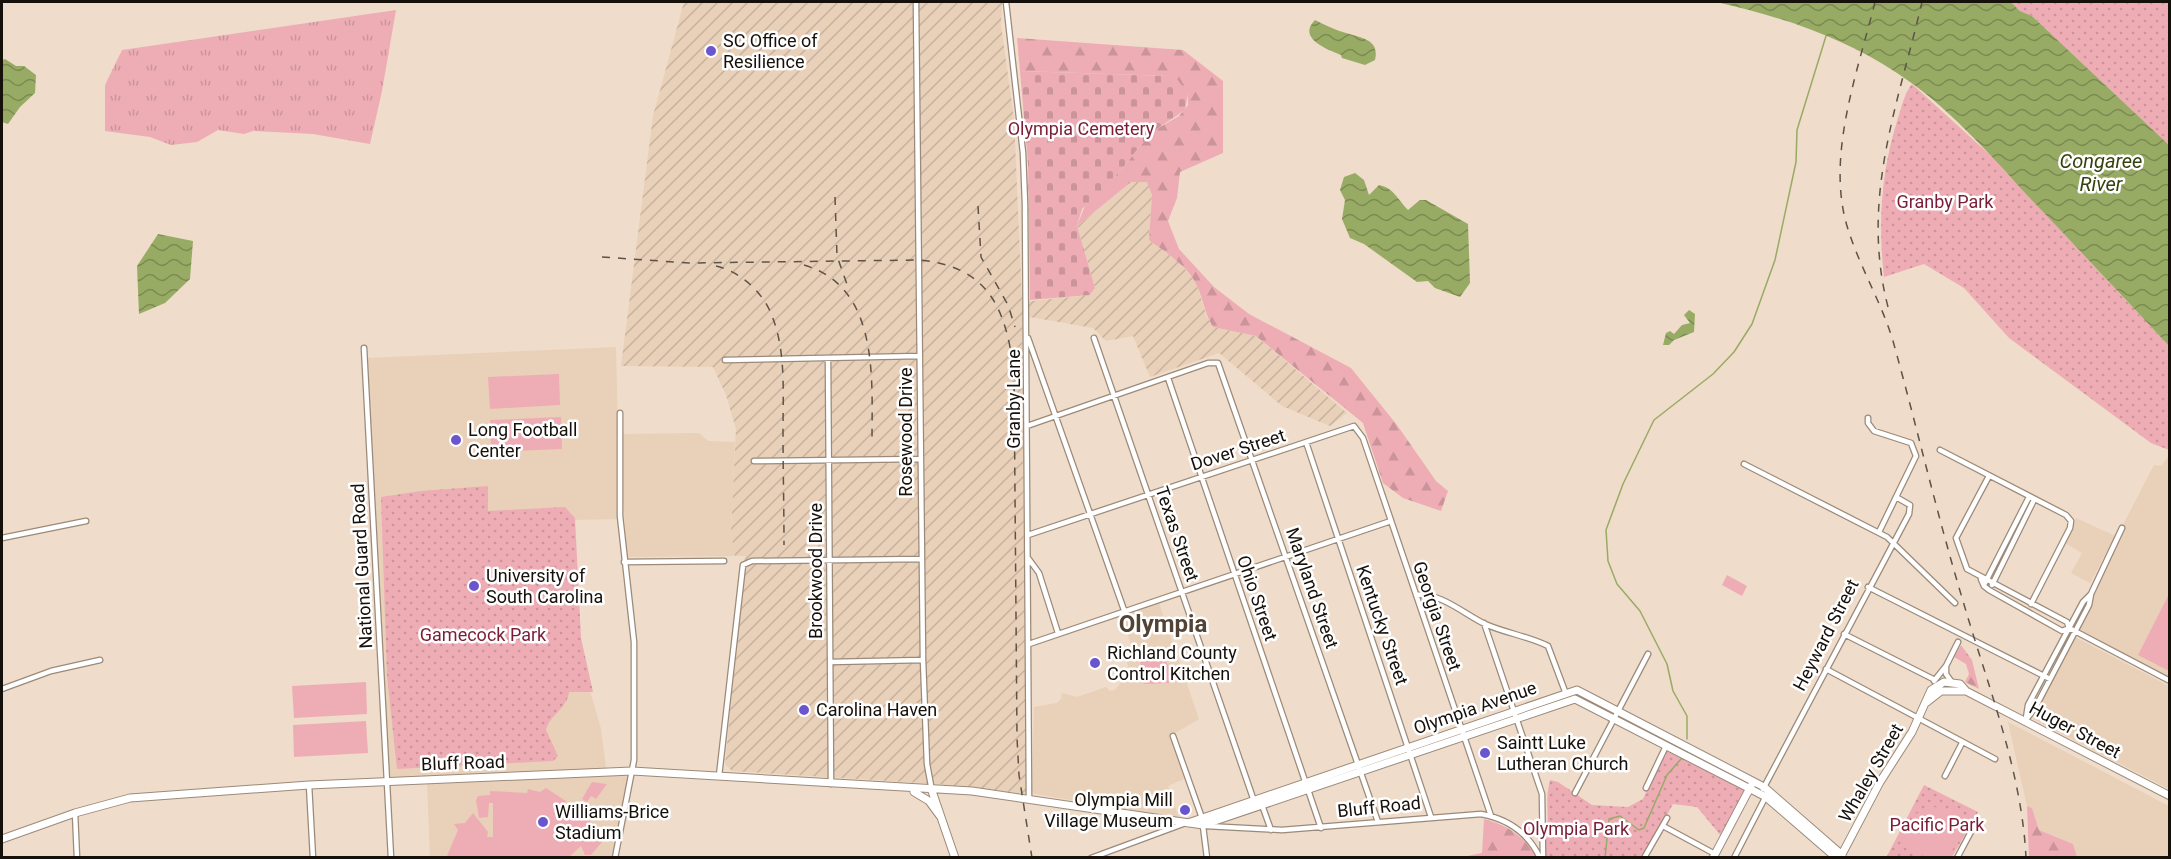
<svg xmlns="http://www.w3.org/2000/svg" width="2171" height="859" font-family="Roboto,sans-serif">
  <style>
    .built { fill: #e9d0b9 }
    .industrial { fill: url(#industrial-furrows) }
    .grass { fill: url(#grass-tufts) }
    .forest { fill: url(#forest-firs) }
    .cemetery { fill: url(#cemetery-stones) }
    .park { fill: url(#park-dots) }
    .pitch { fill: #eeadb5 }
    .water { fill: url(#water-waves) }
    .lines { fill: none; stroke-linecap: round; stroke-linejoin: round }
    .stream { stroke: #98ab65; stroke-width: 1.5 }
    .street-casing { stroke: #9b8a79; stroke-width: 7 }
    .secondary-casing { stroke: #9b8a79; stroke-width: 9 }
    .street { stroke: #fff; stroke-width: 4.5 }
    .secondary { stroke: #fff; stroke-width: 7 }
    .rail { stroke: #5d5349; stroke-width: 1.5; stroke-dasharray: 8 8; stroke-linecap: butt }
    .poi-dot { fill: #6a55ce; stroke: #fff; stroke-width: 2 }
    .labels { text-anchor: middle; stroke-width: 5; stroke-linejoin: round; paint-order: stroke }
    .poi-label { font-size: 18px; fill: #16100a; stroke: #fff; text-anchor: start }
    .park-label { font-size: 18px; fill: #7a1d35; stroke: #fff }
    .street-label { font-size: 18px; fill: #16100a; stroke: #fff }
    .water-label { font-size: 20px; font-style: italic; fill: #36420d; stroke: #fff }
    .district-label { font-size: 24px; font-weight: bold; fill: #524334; stroke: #fff }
  </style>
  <defs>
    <pattern id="industrial-furrows" width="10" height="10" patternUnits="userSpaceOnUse" patternTransform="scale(1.5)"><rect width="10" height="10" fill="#e9d0b9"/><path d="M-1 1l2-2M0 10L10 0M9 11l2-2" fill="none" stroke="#c7b29e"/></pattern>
    <pattern id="grass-tufts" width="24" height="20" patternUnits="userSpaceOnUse" patternTransform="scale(1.5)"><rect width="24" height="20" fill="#eeadb5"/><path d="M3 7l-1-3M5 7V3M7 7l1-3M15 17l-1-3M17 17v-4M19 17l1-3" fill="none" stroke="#cb949a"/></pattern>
    <pattern id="forest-firs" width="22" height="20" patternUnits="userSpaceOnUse" patternTransform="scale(1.5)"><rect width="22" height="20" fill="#eeadb5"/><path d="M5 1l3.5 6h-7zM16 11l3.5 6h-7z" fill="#cb949a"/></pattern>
    <pattern id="cemetery-stones" width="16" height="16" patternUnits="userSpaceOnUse" patternTransform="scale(1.5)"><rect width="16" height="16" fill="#eeadb5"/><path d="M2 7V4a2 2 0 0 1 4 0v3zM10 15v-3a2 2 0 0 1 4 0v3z" fill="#cb949a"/></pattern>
    <pattern id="park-dots" width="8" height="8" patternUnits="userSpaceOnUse" patternTransform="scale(1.5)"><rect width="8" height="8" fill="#eeadb5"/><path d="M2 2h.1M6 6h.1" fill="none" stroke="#cb949a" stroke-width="1.8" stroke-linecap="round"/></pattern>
    <pattern id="water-waves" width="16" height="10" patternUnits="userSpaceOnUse" patternTransform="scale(1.5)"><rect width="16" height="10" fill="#98ab65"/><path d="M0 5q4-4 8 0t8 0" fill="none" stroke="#7b8a51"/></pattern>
  </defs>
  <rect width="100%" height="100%" fill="#efdcca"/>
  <path class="built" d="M616 347 620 519 569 520 584 670 601 729 607 775 632 776 616 857H430L427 782H388L364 358Z
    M699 433 708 441 735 442 731 532 735 556 627 557 622 481 623 434Z
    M2169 456V681L2069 629 2154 465 2161 466Z
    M2076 518 2115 536 2090 583 2071 573 2082 553 2065 543Z
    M1159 603 1199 719 1170 736 1184 779 1168 786 1179 818 1035 794 1032 792 1034 707 1057 703 1061 699 1062 693 1077 697 1106 687 1110 691 1115 690 1130 671 1123 651 1132 648 1124 623 1131 620 1133 611Z
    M2075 637 2169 686V789L2033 719Z
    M2008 722 2169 806V857H2077L2072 844 2039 830 2032 808 2027 806Z"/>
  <path class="industrial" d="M684 2H1002L1001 25 1014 119 1022 302 1090 295 1093 292 1095 288 1077 226 1131 182H1148L1152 195 1149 240 1179 262 1196 283 1207 317 1213 327 1256 336 1347 413 1330 426 1282 406 1219 353 1150 377 1133 336 1106 341 1093 328 1030 317 1022 322 1026 794 937 784 732 771 725 764 745 556H735L731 532 736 429 726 395 713 367 621 366 653 116Z"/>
  <path class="grass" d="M396 10 382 91 370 144 313 134 253 131 244 134 218 130 197 142 171 145 150 137 105 131V85L122 50Z
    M592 782 607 784 596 799 591 796 587 802 582 799Z"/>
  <path class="forest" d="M1017 38 1183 50 1223 81V153L1180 172 1177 198 1168 221 1179 249 1214 287 1249 314 1351 368 1397 425 1436 481 1448 491 1441 511 1403 498 1383 483 1363 423 1256 336 1213 327C1204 313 1203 296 1195 282 1185 264 1165 252 1149 240L1152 195 1147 182H1131L1077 226 1086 203 1121 170 1140 146 1157 129 1179 116 1188 105V94L1169 76 1020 71Z
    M1961 645 1972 660 1979 689 1965 682 1969 674 1966 664 1954 657Z
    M2027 806 2032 808 2039 830 2073 844 2077 857H2029Z
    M1484 819C1508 825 1524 837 1538 857L1457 858 1482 853Z"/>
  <path class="cemetery" d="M1020 71 1169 76 1178 80 1188 94 1185 110 1157 129 1140 146 1121 170 1082 209 1077 226 1095 288 1090 295 1030 300 1028 164Z"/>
  <path class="park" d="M2011 2H2169V145L2032 16 2020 11Z
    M1912 84 1989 154 2169 346V450L2151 443 2009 338 1964 288 1924 264 1884 277C1878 222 1881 171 1898 118 1902 106 1904 94 1912 84Z
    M488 486V511L565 507 575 518 581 638 593 692H569C567 709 550 714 546 730L558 756 553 761 397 769 387 676 381 497 421 491Z
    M1666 748 1745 789 1721 836 1697 807 1673 804 1644 857H1545C1543 847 1546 839 1547 829 1549 810 1545 800 1550 780L1558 782 1592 805 1628 807 1643 799 1661 760 1666 755 1664 751Z
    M1924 785 1978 812 1952 857 1886 858Z"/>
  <path class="pitch" d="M559 374 560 405 490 409 488 377Z
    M561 417 562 449 491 452 490 420Z
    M1727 575 1747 586 1742 596 1722 585Z
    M2169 594V671L2138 655Z
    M1141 651 1165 659 1169 668V683L1144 684 1140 681Z
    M366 682 367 714 294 718 292 686Z
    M366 721 368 753 294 757 293 725Z
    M546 788 566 801 564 806 601 828 598 834 602 842 591 855H585L581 846 569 857H442L447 856 458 830 454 824 465 823 473 813 488 832 487 837H493V803H489L488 817 479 818 476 800 478 796 490 795V791L527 793 528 789 540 792Z
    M1934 807 1953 810 1967 820 1949 857H1925L1897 840 1915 814Z"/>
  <path class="water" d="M1716 2H2011L2020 11 2032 16 2169 145V346C2122 295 2074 245 2026 194 1987 151 1946 105 1897 73 1843 37 1779 16 1716 2Z
    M1315 20C1325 25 1335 30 1346 33 1361 38 1380 39 1375 60L1365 65 1342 58 1341 55C1326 49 1297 38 1315 20Z
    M5 59 16 66H24L36 75 35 93 20 107 8 124 2 122V60Z
    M1355 173 1364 180 1369 195 1379 185C1394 188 1398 200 1408 210L1420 200H1426L1468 224 1470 283 1460 297 1435 288 1428 281 1417 282 1364 244 1350 238 1342 219 1345 200 1340 190 1344 177Z
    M158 234 193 241 190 279 165 303 139 314 137 266Z
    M1689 310 1695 314 1694 332 1674 340 1669 345H1663L1666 333 1670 331 1674 334 1682 325 1690 323 1684 315Z"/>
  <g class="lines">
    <path class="stream" d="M1687 739V716L1673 691 1667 664 1640 611 1617 584 1608 561 1606 530 1623 484 1654 420 1713 374 1734 352 1752 324 1775 260 1796 162 1797 130 1826 36
      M1605 858 1609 819 1620 816 1639 830 1644 828 1667 775 1681 759"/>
    <defs>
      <path id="street" d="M916 2 923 660 927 764 932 791
        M1006 2 1023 153 1025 204 1029 798
        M1028 338 1124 610
        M1094 338 1254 801
        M364 348 391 858
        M828 358 831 784
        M725 360 920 356
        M1168 378 1321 828
        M1868 418V423L1874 431 1911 443 1916 456 1879 532
        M1027 426 1208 363H1218L1378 822
        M1306 442 1431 817
        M1940 450 2066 515 2071 521 2070 528 2031 604
        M754 461 921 459
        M1744 464 1887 537 1955 603
        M1989 476 1956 538 1967 569 2067 622 2069 628 2170 681
        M1028 535 1354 426 1363 438 1491 816
        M2 538 86 521
        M1028 558 1039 573 1058 633
        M624 562 724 561
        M1981 579 1984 586 1989 590 2062 631 2069 628
        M1985 583 2029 497
        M1992 585 2034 500
        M1868 587 2050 679
        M1416 595C1440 592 1464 614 1485 624 1505 633 1528 636 1548 646L1566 694
        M1484 623 1542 794 1543 858
        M1844 634 1935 680
        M1029 644 1391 521
        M830 662 923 660
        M1946 666V674L1951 681
        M1826 669 1995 759
        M1934 681 1946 666 1958 642
        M2 689 51 671 100 660
        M2026 718 2028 705 2083 602 2091 594
        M2025 721 2035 708 2089 605 2091 594 2122 528
        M1173 736 1202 818 1207 858
        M719 776 743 565 752 561 922 559
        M1945 776 1962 743
        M309 785 313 858
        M1646 788 1666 746
        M1763 789 1909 514 1910 505 1896 497
        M1575 793 1648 654
        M1262 805 1271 830
        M75 813 77 858
        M1206 826 1282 830 1481 814C1508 819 1528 832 1540 858
        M1663 826 1715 854
        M615 858 634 760V642L620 516V413
        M1091 858 1183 824
        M1644 858 1667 818
        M1734 858 1766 796
        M1957 858 1974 826"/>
      <path id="secondary" d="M1927 702 1941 691H1966
        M932 791 955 858
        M914 792 929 801 940 816
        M1188 823 1577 690 1764 787 1842 855
        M2 839 75 813 130 798 309 785 632 771 972 791 1203 825 1575 699 1766 797 1832 854 1842 855
        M1713 858 1751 786
        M1840 858 1880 782 1912 732 1931 690 1944 682 1960 684 1966 691 2170 796"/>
    </defs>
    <use href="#street" class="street-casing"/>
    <use href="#secondary" class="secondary-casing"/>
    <use href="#street" class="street"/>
    <use href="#secondary" class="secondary"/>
    <path class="rail" d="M1875 2C1858 71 1826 155 1847 226 1859 266 1881 301 1893 341 1917 427 1937 515 1963 601 1987 684 2022 771 2026 858
      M835 197 837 256 849 290
      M978 206 981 257 1008 305 1015 327
      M602 257 689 263 920 260C990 267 1006 310 1014 372L1017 738 1019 775 1032 858
      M804 265C879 287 872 377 872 440
      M716 266C741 272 763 292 772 316 786 350 783 394 783 430 783 469 784 507 784 545
      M1888 307C1860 199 1898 105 1922 2"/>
  </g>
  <g class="poi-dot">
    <circle cx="711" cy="51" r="6"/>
    <circle cx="456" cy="440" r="6"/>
    <circle cx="474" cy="586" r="6"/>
    <circle cx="1095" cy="663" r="6"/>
    <circle cx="804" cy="710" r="6"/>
    <circle cx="1485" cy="753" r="6"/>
    <circle cx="1185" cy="810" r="6"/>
    <circle cx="543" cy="822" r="6"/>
  </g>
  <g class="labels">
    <g class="poi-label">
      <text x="723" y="47">SC Office of<tspan x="723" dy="21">Resilience</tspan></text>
      <text x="468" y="436">Long Football<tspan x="468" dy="21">Center</tspan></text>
      <text x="486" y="582">University of<tspan x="486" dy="21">South Carolina</tspan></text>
      <text x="1107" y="659">Richland County<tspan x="1107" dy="21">Control Kitchen</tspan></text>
      <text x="816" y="716">Carolina Haven</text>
      <text x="1497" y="749">Saintt Luke<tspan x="1497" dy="21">Lutheran Church</tspan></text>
      <text x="1173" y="806" text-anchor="end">Olympia Mill<tspan x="1173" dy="21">Village Museum</tspan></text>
      <text x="555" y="818">Williams-Brice<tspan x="555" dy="21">Stadium</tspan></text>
    </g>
    <g class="park-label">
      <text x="1081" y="135">Olympia Cemetery</text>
      <text x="1945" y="208">Granby Park</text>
      <text x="483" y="641">Gamecock Park</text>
      <text x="1937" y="831">Pacific Park</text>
      <text x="1576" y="835">Olympia Park</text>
    </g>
    <g class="street-label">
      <text transform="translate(1014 399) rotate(-90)" y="6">Granby Lane</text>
      <text transform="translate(906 432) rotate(-90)" y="6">Rosewood Drive</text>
      <text transform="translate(1238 450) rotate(-18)" y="6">Dover Street</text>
      <text transform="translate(1177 534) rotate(71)" y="6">Texas Street</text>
      <text transform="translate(362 566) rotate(-93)" y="6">National Guard Road</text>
      <text transform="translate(816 571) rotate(-90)" y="6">Brookwood Drive</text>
      <text transform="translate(1312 588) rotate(71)" y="6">Maryland Street</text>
      <text transform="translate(1257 598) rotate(71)" y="6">Ohio Street</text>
      <text transform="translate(1437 616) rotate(71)" y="6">Georgia Street</text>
      <text transform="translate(1382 625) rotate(71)" y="6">Kentucky Street</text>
      <text transform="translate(1826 635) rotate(-63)" y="6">Heyward Street</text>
      <text transform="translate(1475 708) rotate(-19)" y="6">Olympia Avenue</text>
      <text transform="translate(2075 730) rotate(28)" y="6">Huger Street</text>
      <text transform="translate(463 763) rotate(-2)" y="6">Bluff Road</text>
      <text transform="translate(1871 773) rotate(-60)" y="6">Whaley Street</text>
      <text transform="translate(1379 807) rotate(-6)" y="6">Bluff Road</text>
    </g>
    <g class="water-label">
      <text x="2101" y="168">Congaree<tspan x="2101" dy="23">River</tspan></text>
    </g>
    <g class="district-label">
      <text x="1163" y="632">Olympia</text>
    </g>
  </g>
  <rect width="2171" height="859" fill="none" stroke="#16100a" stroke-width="6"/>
</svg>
